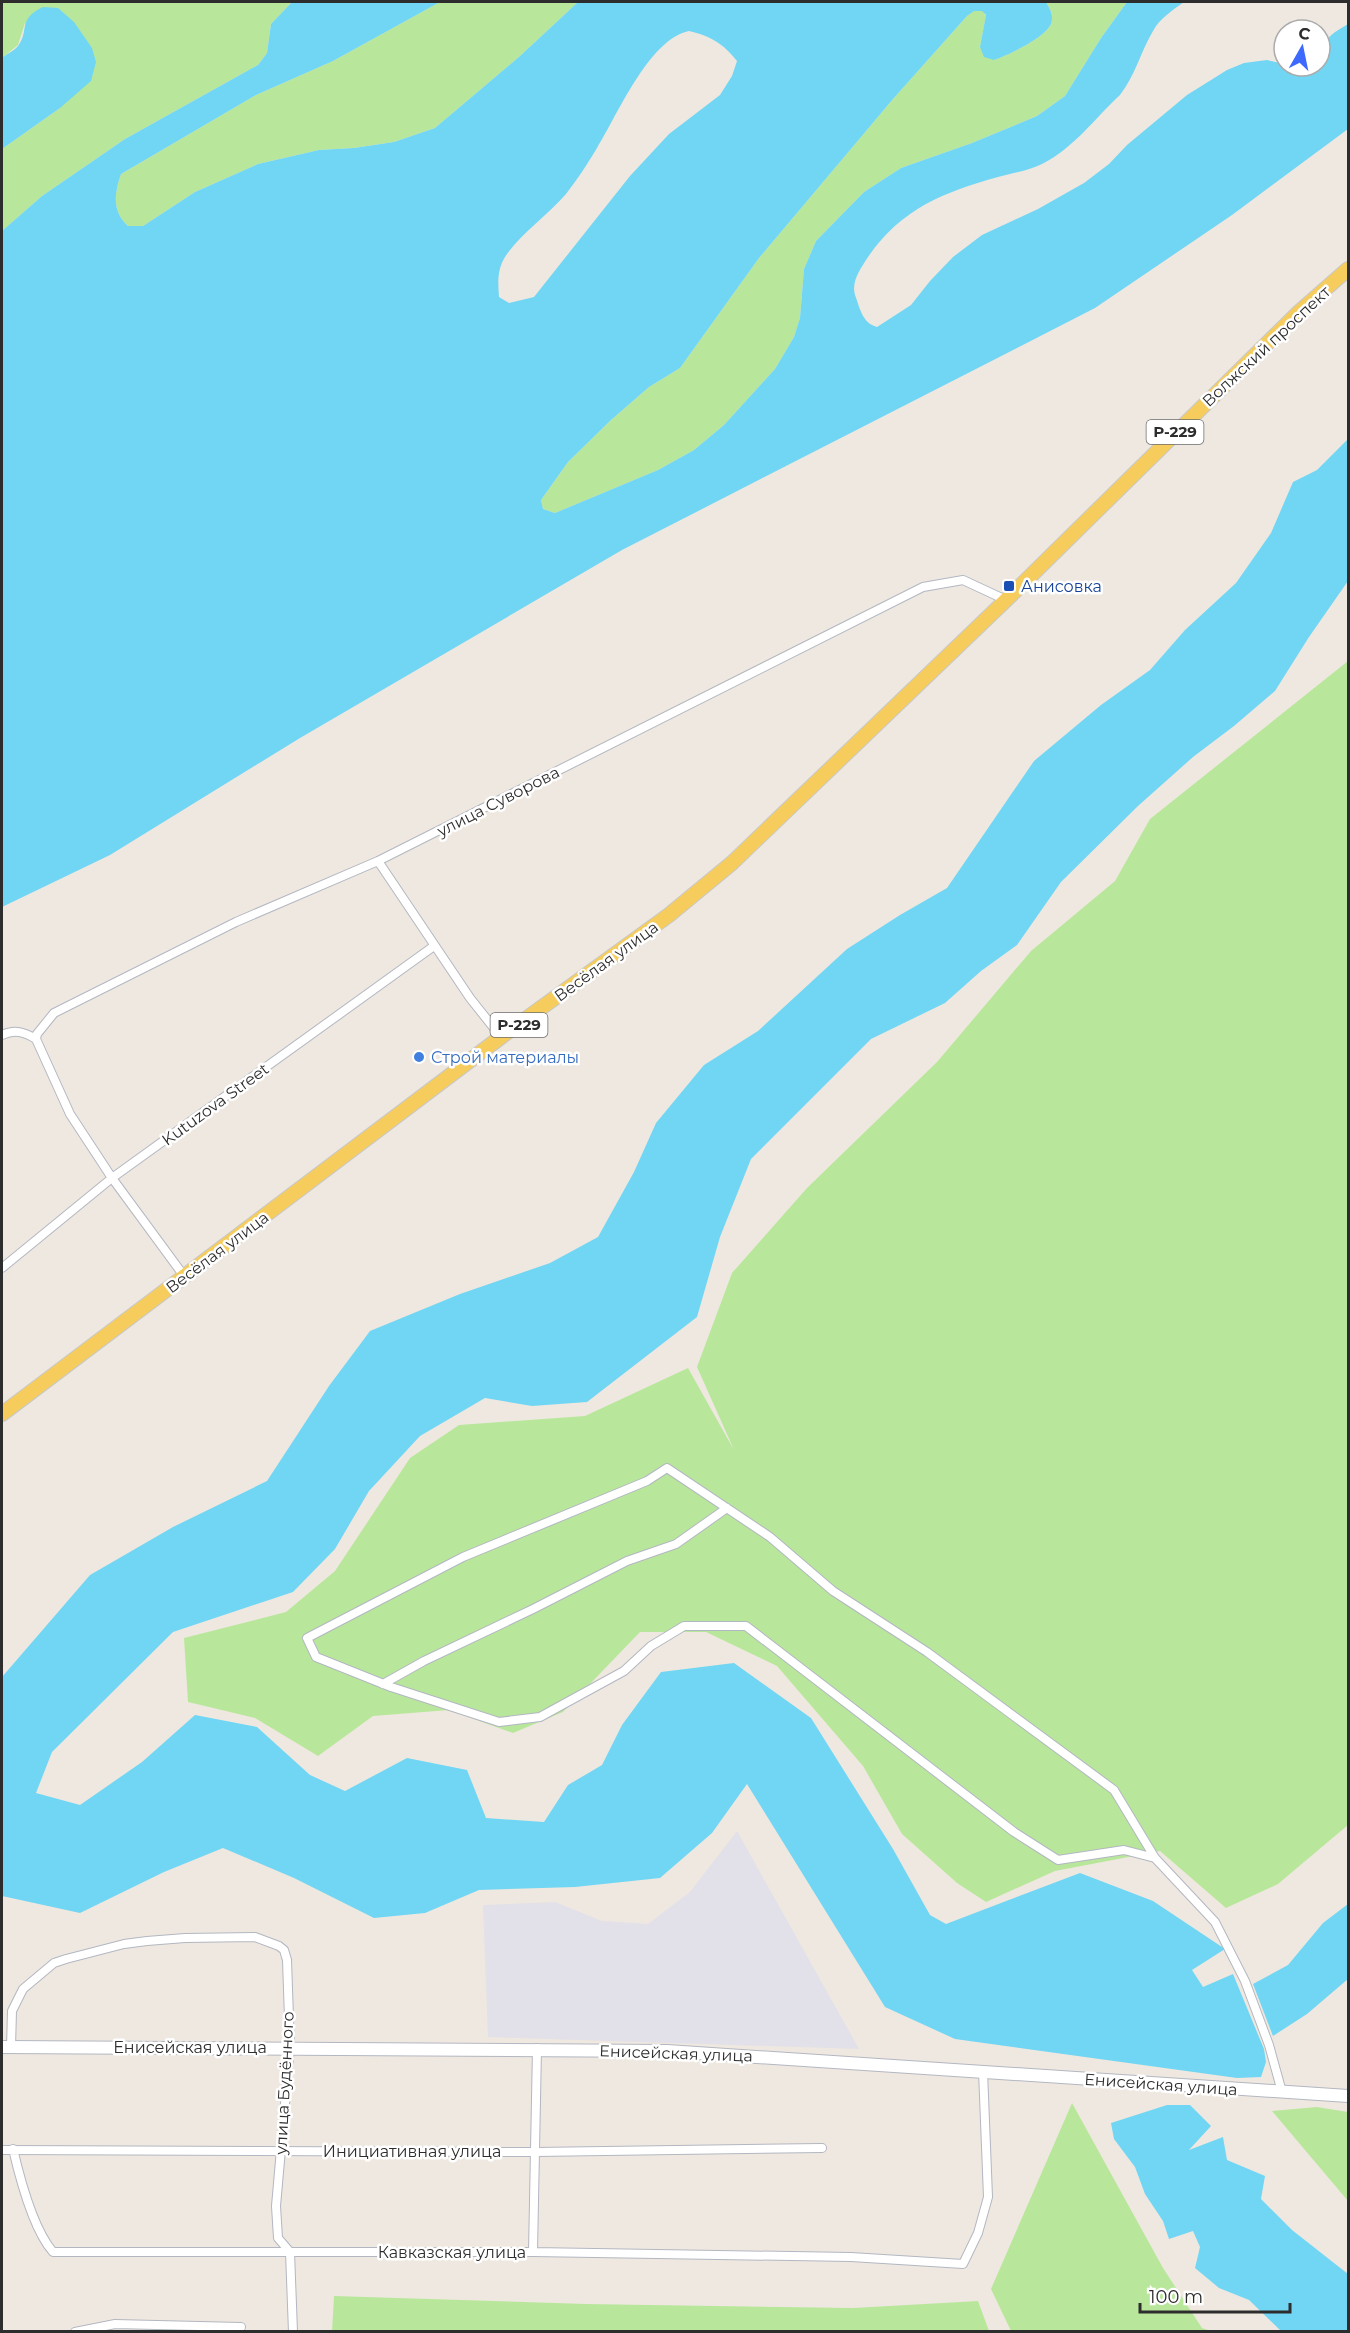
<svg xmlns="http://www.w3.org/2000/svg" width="1350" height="2333" font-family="Montserrat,sans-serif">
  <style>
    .industrial { fill: #e2e0e8 }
    .green { fill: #b8e79b }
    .water { fill: #70d6f4; fill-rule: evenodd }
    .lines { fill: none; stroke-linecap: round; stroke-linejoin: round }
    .street-casing { stroke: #b3b7c1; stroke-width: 10 }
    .secondary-casing { stroke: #b3b7c1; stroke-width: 14 }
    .primary-casing { stroke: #c8c8c8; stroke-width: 16 }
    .street { stroke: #fff; stroke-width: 8 }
    .secondary { stroke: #fff; stroke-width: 12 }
    .primary { stroke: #f6cd5d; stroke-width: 14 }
    .transit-dot { fill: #1a4fb4; stroke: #fff; stroke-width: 2 }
    .shop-dot { fill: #3f7fe0; stroke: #fff; stroke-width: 2 }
    .labels { text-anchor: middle; stroke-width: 5; stroke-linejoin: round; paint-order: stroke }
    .shield { fill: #fff; stroke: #6c6c6c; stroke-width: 1.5 }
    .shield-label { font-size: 15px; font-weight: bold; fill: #2d2d2d }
    .street-label { font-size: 16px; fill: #2d2d2d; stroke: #fff }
    .transit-label { font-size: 16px; fill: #164399; stroke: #fff; text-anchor: start }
    .shop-label { font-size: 16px; fill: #366cbe; stroke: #fff; text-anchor: start }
  </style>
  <rect width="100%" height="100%" fill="#efe8e0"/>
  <path class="industrial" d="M737 1831 859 2049 488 2037 483 1905 555 1902 602 1921 648 1924 690 1892Z"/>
  <path class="green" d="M2 2H292L271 24 267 53 258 65 125 139 42 196 2 231V149L60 108 25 23 18 45 2 58Z
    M440 2H578L520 56 435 128 394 142 354 148 319 150 258 164 195 192 143 226H128C112 211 114 194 121 174L256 95 333 61Z
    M1046 2H1127L1101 38 1065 96 1037 116 972 143 901 168 864 192 816 241 804 269 800 318 794 337 775 369 724 425 694 450 658 470 555 513 543 509 541 500 568 462 611 420 649 387 680 368 759 258 893 99 967 16 973 11 982 10 986 16 980 47 994 60C1008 55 1045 38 1051 24 1054 15 1050 9 1046 2Z
    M1348 661V1825L1278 1884 1226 1908 1160 1851 1055 1871 986 1902 957 1883 902 1834 863 1766 777 1666 706 1632H640L563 1712 513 1733 449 1710 373 1716 318 1756 255 1718 188 1702 184 1638 286 1612 335 1571 410 1458 459 1425 585 1416 688 1368 734 1450 697 1367 732 1273 807 1188 937 1062 1031 951 1115 881 1150 819Z
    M1072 2103 1163 2268 1202 2328 1211 2331H1011L991 2289Z
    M1317 2107 1348 2112V2201L1272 2111Z
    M334 2296 586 2304 853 2308 978 2301 989 2331H332Z"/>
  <path class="water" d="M292 2H440L333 61 256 95 121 174C114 194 112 211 128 226H143L195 192 258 164 319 150 354 148 394 142 435 128 520 56 578 2H1046C1050 9 1054 15 1051 24 1045 38 1008 55 994 60L984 57 980 47 986 15 982 11H974L967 16 893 99 759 258 680 368 649 387 611 420 568 462 541 500 543 509 555 513 658 470 694 450 724 425 775 369 794 337 800 318 804 269 816 241 864 192 901 168 972 143 1037 116 1065 96 1101 38 1127 2H1184C1173 10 1160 18 1153 31 1141 51 1135 76 1120 95 1094 119 1075 147 1042 164 1028 171 1012 173 998 177 944 192 901 209 868 257 861 268 851 281 855 295 860 308 862 323 877 327L911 305 930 281 953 257 982 235 1038 209 1084 183 1109 164 1127 145 1187 95 1227 70 1244 63 1267 60 1280 63 1302 74 1311 72 1313 66H1320C1320 41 1328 36 1348 24V129L1232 215 1095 308 622 550 300 738 110 855 2 907V231L42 196 125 139 258 65 267 53 271 24ZM689 31C710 36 723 43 737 61L732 76 720 95 669 134 630 176 534 297 509 303 499 297C498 283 497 270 505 257 518 236 549 214 566 194 577 180 588 163 597 148 617 116 649 39 689 31Z
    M43 7 58 8 74 22 92 48 96 62 91 81 60 108 2 149V58C6 54 14 51 18 46 30 30 17 19 43 7Z
    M1348 439V581L1309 637 1275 691 1234 726 1193 757 1138 806 1061 882 1017 945 981 971 945 1003 871 1039 751 1159 720 1237 697 1317 587 1402 532 1406 485 1398 420 1436 369 1491 335 1549 293 1592 173 1632 52 1752 36 1793 80 1805 142 1762 195 1715 257 1727 310 1775 345 1791 407 1758 467 1770 486 1818 544 1822 568 1785 602 1765 622 1725 661 1672 734 1663 811 1718 893 1849 930 1915 946 1924 1080 1873 1153 1901 1225 1949 1192 1970 1203 1987 1233 1974 1264 2049 1266 2062 1261 2077 1237 2078 955 2039 885 2007 747 1784 712 1833 660 1878 575 1887 479 1890 425 1913 374 1918 294 1878 223 1848 164 1872 80 1913 2 1896V1677L90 1575 173 1527 267 1481 329 1386 370 1331 460 1294 550 1263 598 1237 634 1172 656 1123 704 1065 758 1031 847 949 900 915 947 888 1034 761 1101 705 1150 670 1185 630 1236 583 1271 533 1293 482 1317 470Z
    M1348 1904V1979L1307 2014 1273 2036 1253 1984 1288 1965 1323 1923Z
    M1167 2105H1190L1211 2126 1189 2150 1223 2137 1227 2160 1265 2176 1261 2199 1292 2230 1348 2274V2331H1281L1249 2300 1219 2288 1195 2268 1200 2247 1193 2231 1169 2239 1163 2221 1145 2194 1135 2167 1114 2139 1111 2123Z"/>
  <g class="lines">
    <defs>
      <path id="street" d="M378 861 470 998 501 1037
        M2 1035C15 1029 24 1032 36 1039
        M36 1039 37 1034 54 1013 236 922 378 861 923 587 963 580 1006 600
        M36 1039 70 1114 112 1178 184 1276
        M2 1268 112 1178 434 946
        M383 1684 424 1661 533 1609 627 1561 676 1544 727 1508
        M1155 1858 1124 1850 1058 1860 1014 1832 746 1626H684L651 1646 624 1671 540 1717 499 1722 391 1687 316 1657 307 1638 463 1557 647 1481 667 1468 770 1537 833 1591 927 1652 1114 1790 1155 1858 1215 1922 1245 1981 1269 2045 1282 2092
        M11 2047 12 2011 23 1989 54 1963 66 1959 124 1944 147 1941 185 1938 255 1937 279 1946 284 1950 287 1960 290 2047 276 2206 278 2238 290 2252 293 2332
        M13 2149C20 2179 33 2229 53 2252H533L851 2257 963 2264 978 2233 988 2197 983 2071
        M2 2150 535 2152 822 2148
        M533 2252 537 2048
        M75 2332 115 2324 241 2327"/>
      <path id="secondary" d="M2 2047 667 2051 1348 2096"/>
      <path id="primary" d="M2 1414 501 1037 669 915 732 863 1006 600 1299 312 1348 269"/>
    </defs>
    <use href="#street" class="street-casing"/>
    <use href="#secondary" class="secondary-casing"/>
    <use href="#primary" class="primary-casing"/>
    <use href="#street" class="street"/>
    <use href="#secondary" class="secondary"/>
    <use href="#primary" class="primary"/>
  </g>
  <rect class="transit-dot" x="1003" y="580" width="12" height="12" rx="3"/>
  <circle class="shop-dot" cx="419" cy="1057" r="6"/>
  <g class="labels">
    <g class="shield">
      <rect x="1146.5" y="420" width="57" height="24" rx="4.5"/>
      <rect x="490.5" y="1013" width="57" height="24" rx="4.5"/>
    </g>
    <g class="shield-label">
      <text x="1175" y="437">Р-229</text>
      <text x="519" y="1030">Р-229</text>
    </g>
    <g class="street-label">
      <text transform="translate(1266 346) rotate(-43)" y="6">Волжский проспект</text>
      <text transform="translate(498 801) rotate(-27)" y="6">улица Суворова</text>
      <text transform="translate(606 961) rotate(-36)" y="6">Весёлая улица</text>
      <text transform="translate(215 1104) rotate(-36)" y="6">Kutuzova Street</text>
      <text transform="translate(217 1252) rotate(-37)" y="6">Весёлая улица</text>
      <text x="190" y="2053">Енисейская улица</text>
      <text transform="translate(676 2053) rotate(2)" y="6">Енисейская улица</text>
      <text transform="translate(284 2083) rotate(-87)" y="6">улица Будённого</text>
      <text transform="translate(1161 2084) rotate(4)" y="6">Енисейская улица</text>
      <text x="412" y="2157">Инициативная улица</text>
      <text x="452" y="2258">Кавказская улица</text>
    </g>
    <g class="transit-label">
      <text x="1021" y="592">Анисовка</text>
    </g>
    <g class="shop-label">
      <text x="431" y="1063">Строй материалы</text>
    </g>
  </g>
  <rect width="1350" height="2333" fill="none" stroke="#2d2d2d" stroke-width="6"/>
  <g transform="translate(1302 48) rotate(9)"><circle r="28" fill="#ffffff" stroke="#ababab" stroke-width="1.5"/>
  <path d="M0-4.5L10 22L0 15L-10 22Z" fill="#3d69ff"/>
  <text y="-9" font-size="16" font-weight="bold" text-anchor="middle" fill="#2d2d2d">С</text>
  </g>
  <path d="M1140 2303v9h150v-9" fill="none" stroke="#2d2d2d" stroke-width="3"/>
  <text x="1149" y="2303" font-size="18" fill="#2d2d2d" stroke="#ffffff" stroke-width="4.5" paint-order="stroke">100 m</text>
</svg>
